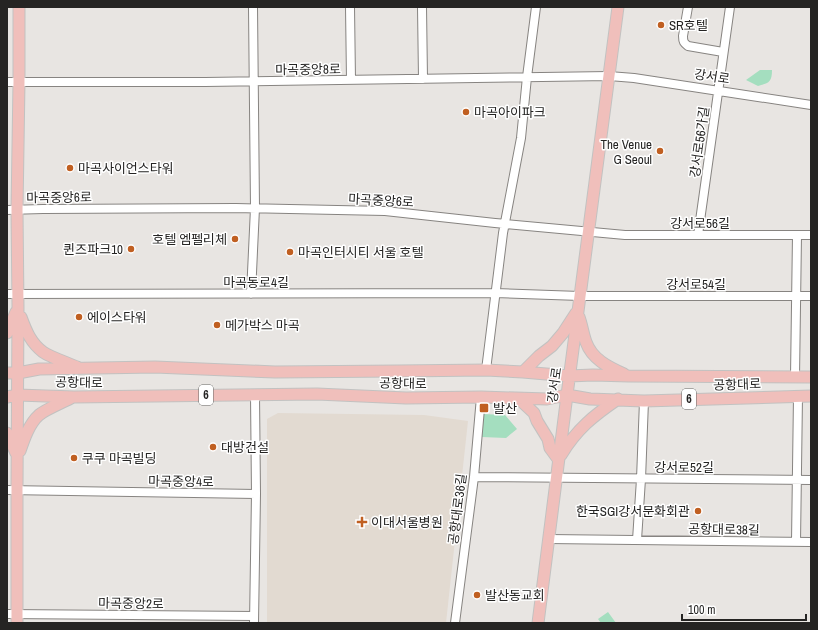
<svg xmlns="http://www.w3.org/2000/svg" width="818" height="630" font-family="'Archivo Narrow','Noto Sans KR',sans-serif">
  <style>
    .built { fill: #e2dad1 }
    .green { fill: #a4debf }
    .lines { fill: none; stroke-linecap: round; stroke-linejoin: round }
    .minor-casing { stroke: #878481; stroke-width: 10 }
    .major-casing { stroke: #c2c2c1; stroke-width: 13 }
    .minor { stroke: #fff; stroke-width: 8 }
    .major { stroke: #f0bfbb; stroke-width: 11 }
    .poi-dot { fill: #c05f21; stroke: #fff; stroke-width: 1.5 }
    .labels { text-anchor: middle; stroke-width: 3; stroke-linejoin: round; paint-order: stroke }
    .shield { fill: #fff; stroke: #666665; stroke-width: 1 }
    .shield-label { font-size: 12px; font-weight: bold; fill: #252423 }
    .poi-label { font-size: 13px; fill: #252423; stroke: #fff; text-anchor: start }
    .street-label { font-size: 13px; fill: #252423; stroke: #fff }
  </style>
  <rect width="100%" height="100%" fill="#e8e5e2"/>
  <path class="built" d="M278 413 424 415 468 421 446 623H267V419Z"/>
  <path class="green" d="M760 70H772C772 83 768 83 758 86L746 80Z
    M483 414 505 415 517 429 506 438 482 437Z
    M608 612 616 623H601L598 619Z"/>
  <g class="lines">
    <defs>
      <path id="minor" d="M350 7 351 80
        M422 7 423 79
        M688 7 683 36C683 42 684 43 688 46L723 52
        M7 82H205L609 76 634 78 811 105
        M7 210 43 209 236 208 385 211 495 223 625 235H811
        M698 235 730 7
        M7 294 495 293 580 296H811
        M251 294 255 208 253 7
        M486 370 503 233 521 138 527 77 536 7
        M795 377 797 235
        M474 477 811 480
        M7 490 256 494
        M548 539 811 542
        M637 540 641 479 644 401
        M796 542 798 396
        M7 614 254 616
        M254 623 256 494 255 395
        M455 623 474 477 481 397"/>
      <path id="major" d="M21 317C26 331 31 343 43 352 50 357 68 363 77 367
        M579 317C582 325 583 334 586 342 592 359 608 367 624 374
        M7 333 16 312
        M523 372 539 356 552 346 563 333 576 313
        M7 373H18L39 369 155 367 275 372 398 371 486 370 523 372 569 376 593 375 629 376 811 377
        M7 397 18 395 74 397 317 394 406 398 481 397 547 399 567 395 590 399 644 401 811 396
        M519 399 534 413 537 421 548 439 550 448 558 459
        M7 433 16 453
        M20 451C24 439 29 424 39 415 46 409 64 402 73 397
        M561 455C577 429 593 416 618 399
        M17 623V490L18 307 17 210 19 82V7
        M538 623 567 395 618 7"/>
    </defs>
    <use href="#minor" class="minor-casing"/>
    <use href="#major" class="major-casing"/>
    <use href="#minor" class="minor"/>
    <use href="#major" class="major"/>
  </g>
  <g class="poi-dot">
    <circle cx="661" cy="25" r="4"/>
    <circle cx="466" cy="112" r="4"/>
    <circle cx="660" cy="151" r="4"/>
    <circle cx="70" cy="168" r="4"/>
    <circle cx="235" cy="239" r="4"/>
    <circle cx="131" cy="249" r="4"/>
    <circle cx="290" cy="252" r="4"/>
    <circle cx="79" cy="317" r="4"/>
    <circle cx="217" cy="325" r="4"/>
    <rect x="479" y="403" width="10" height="10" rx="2"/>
    <circle cx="213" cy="447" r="4"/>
    <circle cx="74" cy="458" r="4"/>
    <circle cx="698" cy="511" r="4"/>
    <path d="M360 516h4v4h4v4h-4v4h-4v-4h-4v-4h4z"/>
    <circle cx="477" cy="595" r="4"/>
  </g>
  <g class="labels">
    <g class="shield">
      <rect x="199" y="385" width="14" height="20" rx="3"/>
      <rect x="682" y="389" width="14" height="20" rx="3"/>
    </g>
    <g class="shield-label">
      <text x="206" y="399">6</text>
      <text x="689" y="403">6</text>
    </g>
    <g class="poi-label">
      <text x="669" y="30">SR호텔</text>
      <text x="474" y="117">마곡아이파크</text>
      <text x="652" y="149" text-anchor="end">The Venue<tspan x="652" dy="15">G Seoul</tspan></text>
      <text x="78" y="173">마곡사이언스타워</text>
      <text x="227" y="244" text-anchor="end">호텔 엠펠리체</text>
      <text x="123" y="254" text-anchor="end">퀸즈파크10</text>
      <text x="298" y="257">마곡인터시티 서울 호텔</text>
      <text x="87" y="322">에이스타워</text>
      <text x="225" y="330">메가박스 마곡</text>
      <text x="493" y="413">발산</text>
      <text x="221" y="452">대방건설</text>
      <text x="82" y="463">쿠쿠 마곡빌딩</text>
      <text x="690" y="516" text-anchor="end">한국SGI강서문화회관</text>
      <text x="371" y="527">이대서울병원</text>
      <text x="485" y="600">발산동교회</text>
    </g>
    <g class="street-label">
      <text transform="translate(308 69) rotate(-1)" y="5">마곡중앙8로</text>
      <text transform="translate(712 76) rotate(9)" y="5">강서로</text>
      <text transform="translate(699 142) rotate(-82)" y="5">강서로56가길</text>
      <text transform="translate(59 197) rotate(-1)" y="5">마곡중앙6로</text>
      <text transform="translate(381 200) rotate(3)" y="5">마곡중앙6로</text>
      <text x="700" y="228">강서로56길</text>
      <text x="256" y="287">마곡동로4길</text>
      <text x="696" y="289">강서로54길</text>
      <text transform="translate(79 382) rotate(1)" y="5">공항대로</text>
      <text transform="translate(403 383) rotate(1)" y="5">공항대로</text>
      <text transform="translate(737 384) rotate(-2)" y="5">공항대로</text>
      <text transform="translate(554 385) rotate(-82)" y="5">강서로</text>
      <text x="684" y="472">강서로52길</text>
      <text transform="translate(181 481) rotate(1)" y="5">마곡중앙4로</text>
      <text transform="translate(457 509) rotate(-83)" y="5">공항대로36길</text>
      <text transform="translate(724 529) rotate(1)" y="5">공항대로38길</text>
      <text transform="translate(131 603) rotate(1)" y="5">마곡중앙2로</text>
    </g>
  </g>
  <rect width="818" height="630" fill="none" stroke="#252423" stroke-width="16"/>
  <path d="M682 614v6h124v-6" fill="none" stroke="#252423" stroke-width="2"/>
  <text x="688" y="614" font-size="12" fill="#252423" stroke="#ffffff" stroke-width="3" paint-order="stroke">100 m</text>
</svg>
